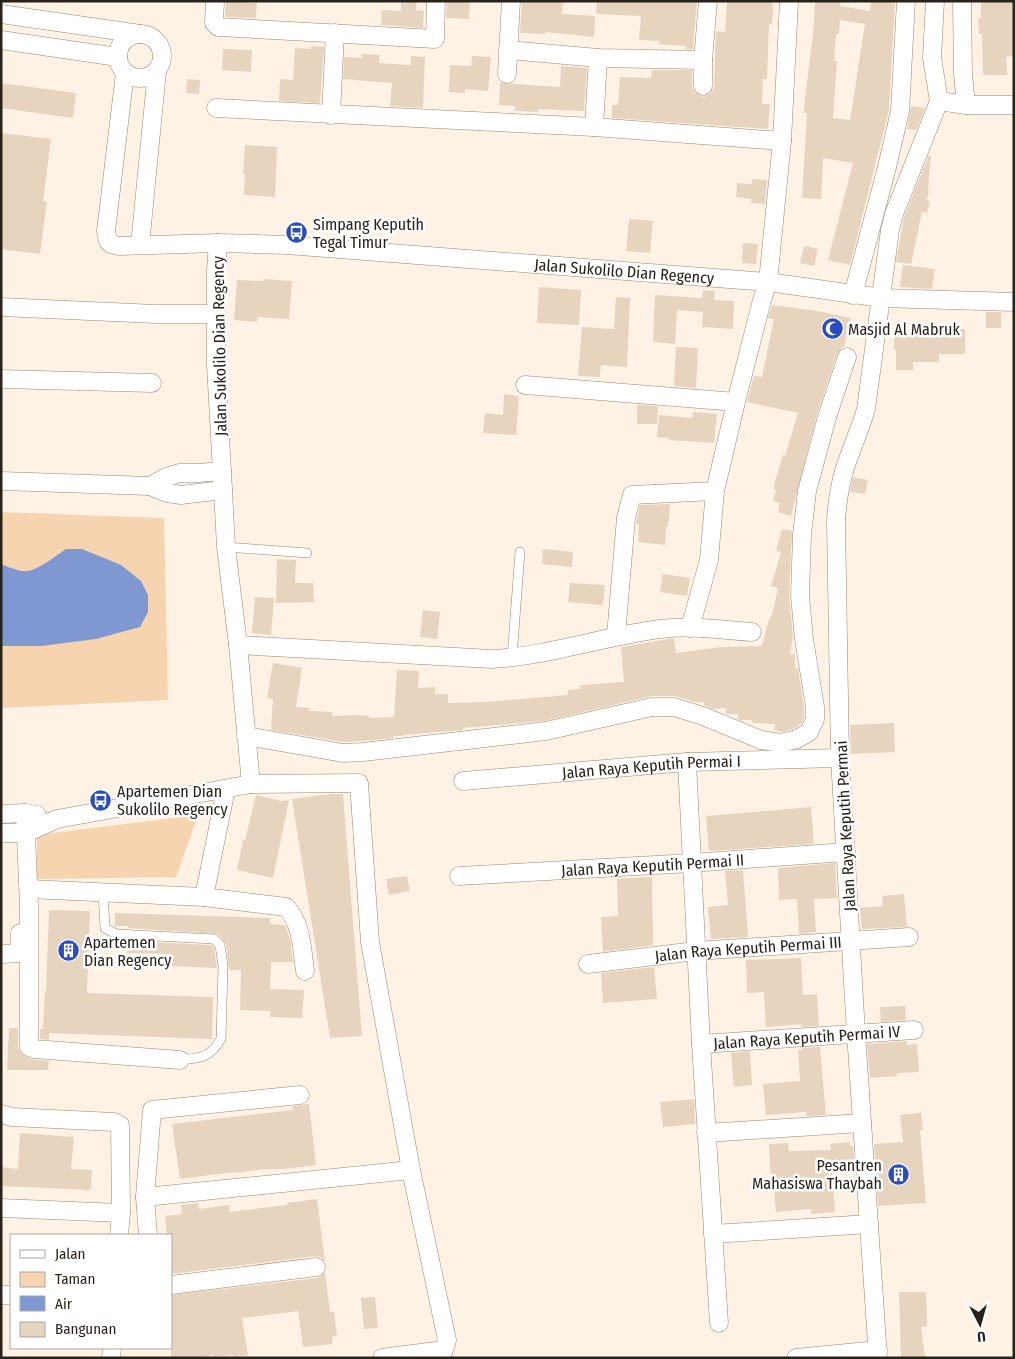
<svg xmlns="http://www.w3.org/2000/svg" width="1015" height="1359" font-family="'Fira Sans Condensed',sans-serif">
  <style>
    .green { fill: #f6d4af }
    .water { fill: #8098d2 }
    .building { fill: #e7d4bf; fill-rule: evenodd }
    .lines { fill: none; stroke-linecap: round; stroke-linejoin: round }
    .lane-casing { stroke: #988672; stroke-width: 10 }
    .street-casing { stroke: #988672; stroke-width: 19 }
    .lane { stroke: #fff; stroke-width: 9 }
    .street { stroke: #fff; stroke-width: 18 }
    .labels { text-anchor: middle; stroke-width: 5; stroke-linejoin: round; paint-order: stroke }
    .poi-label { font-size: 16px; fill: #29221a; stroke: #fff; text-anchor: start }
    .street-label { font-size: 16px; fill: #29221a; stroke: #fff }
  </style>
  <rect width="100%" height="100%" fill="#fef2e5"/>
  <path class="green" d="M1 512 164 518 168 700 1 708Z
    M198 815 176 877 37 879V835Z"/>
  <path class="water" d="M66 549H82L121 565 141 581 148 595V612L140 627 96 639 41 646H1V564C8 567 20 572 28 571 39 569 56 556 66 549Z"/>
  <path class="building" d="M226 1 257 3 256 18 225 17Z
    M401 1H417L416 10 424 11 423 28 381 25 382 10 401 11Z
    M447 1H470L469 19 446 18Z
    M522 1H563L562 14 595 16 594 37 545 32V34L520 33Z
    M597 1H697L693 49H685L686 46 659 44V41L639 40 641 16 596 14Z
    M727 1H772V5H773L772 24H769L767 79H763L762 104H770L768 129 612 118V105H618L620 77 651 78 652 70H692V86L694 92 703 97 708 95 712 92 714 86 716 31 725 32Z
    M815 1H840V6L870 11 871 1H895L889 110 850 265 828 260 853 163 823 158 821 199 802 198 807 113H804L805 98 813 35ZM840 20 865 24 850 120 833 118 837 61H834L836 34H839Z
    M981 1H1014V56L1006 57 1007 75H983L982 34H979L978 19 981 18Z
    M311 46 324 47 320 103 279 101 280 79 293 80 295 48 310 49Z
    M223 49 252 50 251 72 222 70Z
    M362 54 380 55 379 63 410 65 411 56 425 57 423 108 390 106 392 83 343 79 344 57 362 58Z
    M472 56 491 57 488 91 465 89V93L449 92 450 65 471 66Z
    M561 66 587 68 584 111 538 109V112L515 111V106L499 105 500 83 560 87Z
    M187 79 200 80 199 94 186 93Z
    M1 83 76 93 73 118 1 108Z
    M911 106 925 108 916 130 907 129Z
    M1 133 51 139 43 201 47 202 40 254 1 249Z
    M245 145 277 147 275 197 244 195 245 174H243Z
    M929 155 931 156 928 190H929L927 200 930 201 927 213 922 212 911 264 896 262 904 217Z
    M752 179 767 180 765 204 751 203V199L736 197 737 183 752 184Z
    M629 219 653 221 650 253 626 251Z
    M743 243 758 244 756 264 742 263Z
    M804 246 818 249 814 266 800 263Z
    M903 265 935 269 932 289 900 287Z
    M264 279 292 281 289 319 257 317V322L234 320 237 280 263 281Z
    M539 287 581 290 579 325 537 323Z
    M703 290 715 291 714 300 734 301 733 329 702 327 703 312 677 310 675 344 653 342 655 295 702 298Z
    M616 297 630 298 627 367 601 365 600 377 578 376 582 327 614 329Z
    M772 305 817 311 851 318 844 347H842L837 354 817 414 791 516 778 512 780 503 773 501 776 490 773 489 783 455 785 456 798 413 747 402 754 376 762 377 774 319 768 318Z
    M986 312H1001V328H986Z
    M910 329H965V354H939V362H913V370H896V350H894V334H910Z
    M676 347 698 348 696 388 674 386Z
    M504 394 519 396 516 435 483 433 485 413 503 415Z
    M637 405 658 406 657 424H637Z
    M693 412 717 414 714 443 669 440V438L657 437 659 415 692 418Z
    M853 477 868 480 865 494 850 492Z
    M670 504 668 527 666 526 665 545 638 542 639 524H636L640 505Z
    M782 529 792 531 789 596 793 636 790 654H795V668H798L804 708V717L801 724H798V726L793 729 782 732 774 730 775 724 752 723V720H740L738 719V714H726V708L713 709 704 705V702H695L674 696H652L544 721 463 728V730L403 735V736H393V738L362 741 344 742 271 730 273 699 267 698 273 663 302 668 296 707 309 708V711L332 712V716L357 715 369 716V718L394 717 397 670 419 671 418 688 435 687V694H448V703L487 702 568 695V690L580 689V685L624 682 621 647 674 638 676 653 721 647 762 646 767 626 771 615H772L778 588 771 586 781 552 776 551Z
    M543 549 573 552 572 567 542 564Z
    M277 559 296 560 295 583H313L314 602 276 603Z
    M663 574 690 578 687 596 660 592Z
    M570 583 605 585 603 605 568 602Z
    M255 597 274 598 271 635 252 633Z
    M423 610 440 612 437 639 420 637Z
    M894 723 895 752 851 754 850 725Z
    M331 794H343L362 1036 330 1038 292 799Z
    M256 795 281 801 289 800 273 878 237 870 243 840H245Z
    M811 807 814 844 709 851 706 816Z
    M835 863 837 898 814 899 816 932 799 934 797 899 779 900 778 868Z
    M743 870 748 937 711 939 708 907 728 905 725 871Z
    M407 876 410 891 389 895 386 879Z
    M652 877 653 945 603 952 601 917 618 916 617 879Z
    M904 894 907 927 862 929 860 908 883 906 882 896Z
    M49 910 90 911 87 993 213 997 212 1039 49 1033V1040L40 1039V1029H43L45 991H46Z
    M115 913 270 918V924L285 925 290 939 293 962H271L270 989 304 990 302 1018 270 1017V1011L240 1010 241 970H229L226 944 218 934 128 928V926H115Z
    M127 941 211 945 214 948 217 968 171 966V954L127 953Z
    M801 958 803 995 817 994 819 1026 801 1027V1024L766 1027 764 992 747 993 746 960Z
    M654 967 657 999 603 1003 601 973Z
    M905 1006 906 1020 881 1022 880 1007Z
    M9 1028H18V1047L21 1053 30 1059 49 1061 48 1070H7Z
    M907 1041V1045L917 1044 919 1072 897 1073V1076L870 1078 867 1044Z
    M820 1047 826 1115 806 1116V1112L766 1115 763 1084 800 1081 798 1050H802V1048Z
    M750 1051 752 1085 734 1087 731 1053Z
    M694 1099 695 1124 663 1127 660 1102Z
    M309 1104 316 1165 283 1169H265L233 1173V1172L180 1179 172 1124 293 1110 292 1106Z
    M921 1113 923 1130H920L926 1203 878 1206 874 1144 903 1142 900 1115Z
    M20 1133 74 1137 71 1169 92 1170 91 1190 1 1186V1167L18 1169Z
    M849 1142 850 1146H853L855 1169 832 1172 835 1212 811 1214V1209L776 1212 773 1180H771L769 1144 788 1143 789 1151 831 1150 830 1144Z
    M317 1199 325 1262 321 1257 315 1256 171 1274V1235H167L165 1216 182 1214 181 1205 198 1203 199 1209 229 1205 230 1212 287 1205V1203Z
    M325 1272 330 1312H334L337 1336 332 1337 333 1344 303 1347 298 1311 242 1318 248 1355 233 1357V1355L214 1357V1355L193 1358H171V1295L317 1278Z
    M899 1292H926L927 1326 921 1327 925 1358H901Z
    M375 1297 378 1328 364 1329 361 1298Z"/>
  <g class="lines">
    <defs>
      <path id="lane" d="M226 547 307 553
        M512 657 520 552
        M103 892 105 928 116 934 214 939 220 945 223 966 221 1039C210 1058 200 1058 180 1060"/>
      <g id="street">
        <path d="M215 1 214 23 218 27 435 39 436 1"/>
        <path d="M962 1 963 74 966 105"/>
        <path d="M1 14 140 34"/>
        <circle cx="140" cy="56" r="22"/>
        <path d="M1 40 118 57"/>
        <path d="M508 50 598 58 703 60"/>
        <path d="M125 73 106 231 108 241 111 244 119 246 218 243"/>
        <path d="M507 74 511 1"/>
        <path d="M703 86V60L708 1"/>
        <path d="M939 101 966 105H1014"/>
        <path d="M216 108 594 127 782 141"/>
        <path d="M331 115 335 33"/>
        <path d="M594 127 598 58"/>
        <path d="M140 245 157 71"/>
        <path d="M853 295 887 167 900 111 906 1"/>
        <path d="M1 307 156 314H217"/>
        <path d="M1 379 152 383"/>
        <path d="M525 385 736 402"/>
        <path d="M1 481 150 486 167 493 181 495 223 490"/>
        <path d="M150 486 166 477 180 473H198L222 471"/>
        <path d="M690 628 709 560 715 491 736 402 762 300 768 282 782 141 789 1"/>
        <path d="M616 636 626 518 632 495 715 491"/>
        <path d="M238 645 492 659C550 656 604 636 660 629 690 625 722 630 752 632"/>
        <path d="M246 736 343 753 363 752 546 731 652 707H674L703 716 761 740 781 743 797 739 809 732 815 719V707L804 639 800 596 802 535 807 491 827 417 847 357"/>
        <path d="M687 762 701 1044 719 1323"/>
        <path id="s1" d="M463 781 687 762 840 758"/>
        <path id="s2" d="M251 784 238 645 226 547 223 490 216 365V270L218 243 287 245 768 282 882 298 1014 302"/>
        <path d="M25 813 29 906V1047L34 1049 180 1060"/>
        <path d="M1 814 25 813 37 815"/>
        <path d="M1 833H26L57 819 251 784 359 783 370 942 411 1170 447 1340 444 1350 382 1358"/>
        <path id="s3" d="M459 876 691 863 846 852"/>
        <path d="M29 889 204 897 226 789"/>
        <path d="M204 897 286 907C302 924 302 949 305 971"/>
        <path d="M1 954 20 953V933"/>
        <path id="s4" d="M588 964 696 951 909 937"/>
        <path id="s5" d="M701 1044 914 1030"/>
        <path d="M1 1114 12 1117 114 1122 120 1125 121 1213 119 1235"/>
        <path d="M706 1133 862 1123"/>
        <path d="M145 1197 411 1170"/>
        <path d="M1 1208 121 1213"/>
        <path d="M713 1234 869 1224"/>
        <path d="M148 1235 145 1197 152 1110 300 1095"/>
        <path d="M171 1285 316 1267"/>
        <path d="M1 1295H11"/>
        <path d="M111 1358 112 1348"/>
        <path d="M796 1358 878 1350"/>
        <path d="M878 1358 856 1033 840 758 836 521C837 505 839 490 843 475 849 452 860 431 866 409L890 230 894 214 939 101 932 58 935 1"/>
      </g>
    </defs>
    <use href="#lane" class="lane-casing"/>
    <use href="#street" class="street-casing"/>
    <use href="#lane" class="lane"/>
    <use href="#street" class="street"/>
  </g>
  <defs>
    <symbol id="bus-disc" viewBox="-11 -11 22 22"><circle r="9.5" fill="#2a4cbc" stroke="#fff"/><path d="M-5-6H5V4H4V6H2V4H-2V6H-4V4H-5ZM-3.5-4V0h7V-4ZM-3.5 1.2v1.5H-2V1.2ZM2 1.2v1.5H3.5V1.2Z" fill="#fff"/></symbol>
    <symbol id="mosque-disc" viewBox="-11 -11 22 22"><circle r="9.5" fill="#2a4cbc" stroke="#fff"/><path d="M3.5-4.9A6 6 0 1 0 3.5 4.9A5 5 0 1 1 3.5-4.9Z" fill="#fff"/></symbol>
    <symbol id="building-disc" viewBox="-11 -11 22 22"><circle r="9.5" fill="#2a4cbc" stroke="#fff"/><path d="M-4-6H4V6H1V3H-1V6H-4ZM-2.5-4.3h1.7v1.8h-1.7ZM.8-4.3h1.7v1.8H.8ZM-2.5-1h1.7V.8h-1.7ZM.8-1h1.7V.8H.8Z" fill="#fff"/></symbol>
  </defs>
  <g fill-rule="evenodd">
    <use href="#bus-disc" x="284" y="220" width="25" height="25"/>
    <use href="#mosque-disc" x="820" y="316" width="25" height="25"/>
    <use href="#bus-disc" x="88" y="788" width="25" height="25"/>
    <use href="#building-disc" x="56" y="938" width="25" height="25"/>
    <use href="#building-disc" x="886" y="1162" width="25" height="25"/>
  </g>
  <g class="labels">
    <g class="poi-label">
      <text x="313" y="230">Simpang Keputih<tspan x="313" dy="18">Tegal Timur</tspan></text>
      <text x="848" y="335">Masjid Al Mabruk</text>
      <text x="117" y="797">Apartemen Dian<tspan x="117" dy="18">Sukolilo Regency</tspan></text>
      <text x="84" y="948">Apartemen<tspan x="84" dy="18">Dian Regency</tspan></text>
      <text x="882" y="1171" text-anchor="end">Pesantren<tspan x="882" dy="18">Mahasiswa Thaybah</tspan></text>
    </g>
    <g class="street-label">
      <text dy="6" stroke="none"><textPath href="#s2" startOffset="950">Jalan Sukolilo Dian Regency</textPath></text>
      <text transform="translate(219 346) rotate(-91)" y="6">Jalan Sukolilo Dian Regency</text>
      <text dy="6" stroke="none"><textPath href="#s1" startOffset="189">Jalan Raya Keputih Permai I</textPath></text>
      <text transform="translate(845 826) rotate(-93)" y="6">Jalan Raya Keputih Permai</text>
      <text dy="6" stroke="none"><textPath href="#s3" startOffset="194">Jalan Raya Keputih Permai II</textPath></text>
      <text dy="6" stroke="none"><textPath href="#s4" startOffset="161">Jalan Raya Keputih Permai III</textPath></text>
      <text dy="6" stroke="none"><textPath href="#s5" startOffset="106">Jalan Raya Keputih Permai IV</textPath></text>
    </g>
  </g>
  <rect width="1015" height="1359" fill="none" stroke="#29221a" stroke-width="5"/>
  <rect x="10" y="1234" width="162" height="115" fill="#ffffff" stroke="#a9a7a3"/>
  <rect x="20" y="1250" width="25" height="8" fill="#ffffff" stroke="#a9a7a3"/>
  <text x="55" y="1259" font-size="15" fill="#29221a">Jalan</text>
  <rect x="20" y="1272" width="25" height="15" fill="#f6d4af" stroke="#a9a7a3"/>
  <text x="55" y="1284" font-size="15" fill="#29221a">Taman</text>
  <rect x="20" y="1296" width="25" height="15" fill="#8098d2" stroke="#a9a7a3"/>
  <text x="55" y="1309" font-size="15" fill="#29221a">Air</text>
  <rect x="20" y="1322" width="25" height="15" fill="#e7d4bf" stroke="#a9a7a3"/>
  <text x="55" y="1334" font-size="15" fill="#29221a">Bangunan</text>
  <g transform="translate(980 1324) rotate(174)" stroke="#ffffff" stroke-width="4" paint-order="stroke">
  <path d="M0-4L9 19L0 12L-9 19Z" fill="#29221a"/>
  <text y="-8" font-size="14" font-weight="bold" text-anchor="middle" fill="#29221a">U</text>
  </g>
</svg>
